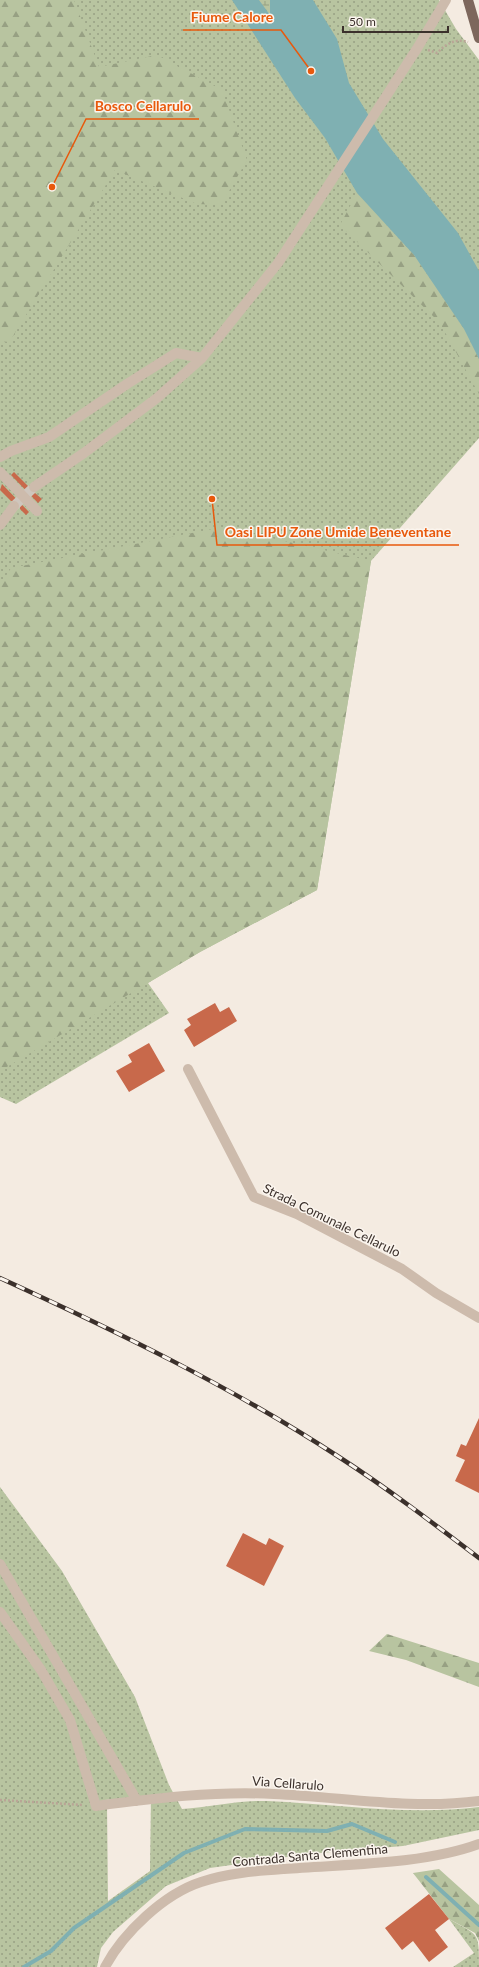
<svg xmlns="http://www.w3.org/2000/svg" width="479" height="1967" font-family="Lato,sans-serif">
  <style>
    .grass { fill: url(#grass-dots); fill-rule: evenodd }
    .forest { fill: url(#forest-firs) }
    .wetland { fill: url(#wetland-marsh) }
    .water { fill: #7fb0b2 }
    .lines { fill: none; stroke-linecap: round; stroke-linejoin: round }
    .stream { stroke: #7fb0b2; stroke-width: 4 }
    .building { fill: #c8694b }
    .minor-tunnel { stroke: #cfc6bd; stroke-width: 10; stroke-dasharray: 10 5; stroke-linecap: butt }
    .path { stroke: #b9a596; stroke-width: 2.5; stroke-dasharray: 2 2; stroke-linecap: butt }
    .minor { stroke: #cdbbac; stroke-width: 10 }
    .major { stroke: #7d675c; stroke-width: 10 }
    .rail-casing { stroke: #3b302b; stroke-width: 4.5 }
    .rail { stroke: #fbf5ee; stroke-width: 3; stroke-dasharray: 9; stroke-linecap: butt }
    .labels { text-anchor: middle; stroke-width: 3; stroke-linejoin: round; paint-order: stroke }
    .street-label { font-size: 13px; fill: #3b302b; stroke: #fbf5ee }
    .leader { fill: none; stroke: #e8590c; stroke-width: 1.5 }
    .callout-dot { fill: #e8590c; stroke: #fbf5ee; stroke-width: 1.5 }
    .callout-label { font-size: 14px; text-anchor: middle; font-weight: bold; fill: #e8590c; stroke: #fbf5ee; stroke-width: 3; stroke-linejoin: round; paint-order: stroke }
  </style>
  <defs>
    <pattern id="grass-dots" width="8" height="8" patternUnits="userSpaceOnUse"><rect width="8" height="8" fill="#b8c4a0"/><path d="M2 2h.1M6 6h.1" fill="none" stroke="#97a083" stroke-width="1.8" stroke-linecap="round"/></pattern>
    <pattern id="forest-firs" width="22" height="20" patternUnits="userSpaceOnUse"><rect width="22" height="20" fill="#b8c4a0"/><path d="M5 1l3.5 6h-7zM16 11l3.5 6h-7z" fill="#97a083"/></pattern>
    <pattern id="wetland-marsh" width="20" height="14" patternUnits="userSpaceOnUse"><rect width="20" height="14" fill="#b8c4a0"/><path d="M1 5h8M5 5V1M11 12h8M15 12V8" fill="none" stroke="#97a083"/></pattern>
  </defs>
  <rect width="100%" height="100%" fill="#f4ebe1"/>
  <path class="grass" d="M0 0H439L456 29 479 60V438L371 561 317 890 200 952 148 983 169 1013 16 1104 0 1097Z
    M0 1487 62 1571 135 1697 169 1785 182 1809C209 1807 241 1800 267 1801 338 1804 408 1816 479 1807V1830L403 1846 308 1854 210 1868 166 1886 113 1932 101 1948 97 1967H0ZM151 1796 150 1871 108 1901 107 1805 105 1800Z
    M449 1919C479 1936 479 1931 479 1967H453L474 1953Z"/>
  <path class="forest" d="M0 0H74L99 67 157 55 222 90 247 160 221 205 197 204 115 170 10 341 0 343Z
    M357 193 414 255 464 329 479 359V394L440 323 340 225Z
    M223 527 371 561 317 890 200 952 0 1071V585L11 568Z
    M387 1634 479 1663V1687L406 1660 369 1651Z
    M439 1869 479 1905V1941L475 1933 449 1919 413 1873Z"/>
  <path class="wetland" d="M259 0H270L271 16Z"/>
  <path class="water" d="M232 0H259L270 15V0H313L337 39 349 83 383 139 458 233 479 271V359L464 329 414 255 357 193 325 138 295 98Z"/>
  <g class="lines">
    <path class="stream" d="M426 1877 479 1925
      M24 1967 51 1951 74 1928 184 1853 245 1829 327 1831 352 1824 395 1842"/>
  </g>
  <path class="building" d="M14 472 28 486 29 491 35 493 42 499 38 503 11 475Z
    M2 484 29 512 26 515 20 509V504L18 501H11L0 490Z
    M215 1003 220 1012 229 1007 237 1021 194 1047 184 1030 191 1025 187 1019Z
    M149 1043 165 1071 129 1092 116 1071 132 1062 128 1055Z
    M479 1418V1493L455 1481 465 1460 456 1456 461 1444 466 1446Z
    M243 1533 266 1545 269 1538 284 1546 264 1586 226 1566Z
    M429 1894 449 1919 435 1930 448 1947 429 1962 413 1941 402 1950 385 1928Z"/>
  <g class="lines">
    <path class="minor-tunnel" d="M14 506 34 487"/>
    <path class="path" d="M428 50 437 53C446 44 455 38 468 42
      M0 1800 83 1805"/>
    <path class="minor" d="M0 457 11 451 49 437 127 384 176 353 202 358
      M0 472 37 511
      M34 487 84 453 157 398 202 358 278 263 418 47 446 0
      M0 525 14 506
      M188 1069 254 1197 297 1214 402 1269 436 1293 479 1318
      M0 1564 137 1801
      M0 1612 41 1670 70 1720 96 1806C155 1798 214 1791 274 1794 343 1797 410 1810 479 1801
      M105 1967C123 1933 164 1894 201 1882 227 1873 256 1871 284 1869 345 1864 422 1865 479 1844"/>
    <path class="major" d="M468 0 479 38"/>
    <defs>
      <path id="rail" d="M0 1278C116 1331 232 1387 339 1457 387 1488 433 1523 479 1558"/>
    </defs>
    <use href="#rail" class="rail-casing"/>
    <use href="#rail" class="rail"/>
  </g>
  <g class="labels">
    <g class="street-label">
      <text transform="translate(332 1220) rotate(26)" y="5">Strada Comunale Cellarulo</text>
      <text transform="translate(288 1783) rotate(4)" y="5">Via Cellarulo</text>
      <text transform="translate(310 1855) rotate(-5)" y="5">Contrada Santa Clementina</text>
    </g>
  </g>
  <path class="leader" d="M311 71L281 30H183M52 187L86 119H199M212 499L217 545H459"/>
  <g class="callout-dot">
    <circle cx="311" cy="71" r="4"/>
    <circle cx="52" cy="187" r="4"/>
    <circle cx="212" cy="499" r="4"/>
  </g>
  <g class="callout-label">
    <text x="232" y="22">Fiume Calore</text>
    <text x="143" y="111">Bosco Cellarulo</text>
    <text x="338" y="537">Oasi LIPU Zone Umide Beneventane</text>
  </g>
  <path d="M343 26v6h105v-6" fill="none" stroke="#3b302b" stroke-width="2"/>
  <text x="349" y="26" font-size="12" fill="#3b302b" stroke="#fbf5ee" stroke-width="3" paint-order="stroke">50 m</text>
</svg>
